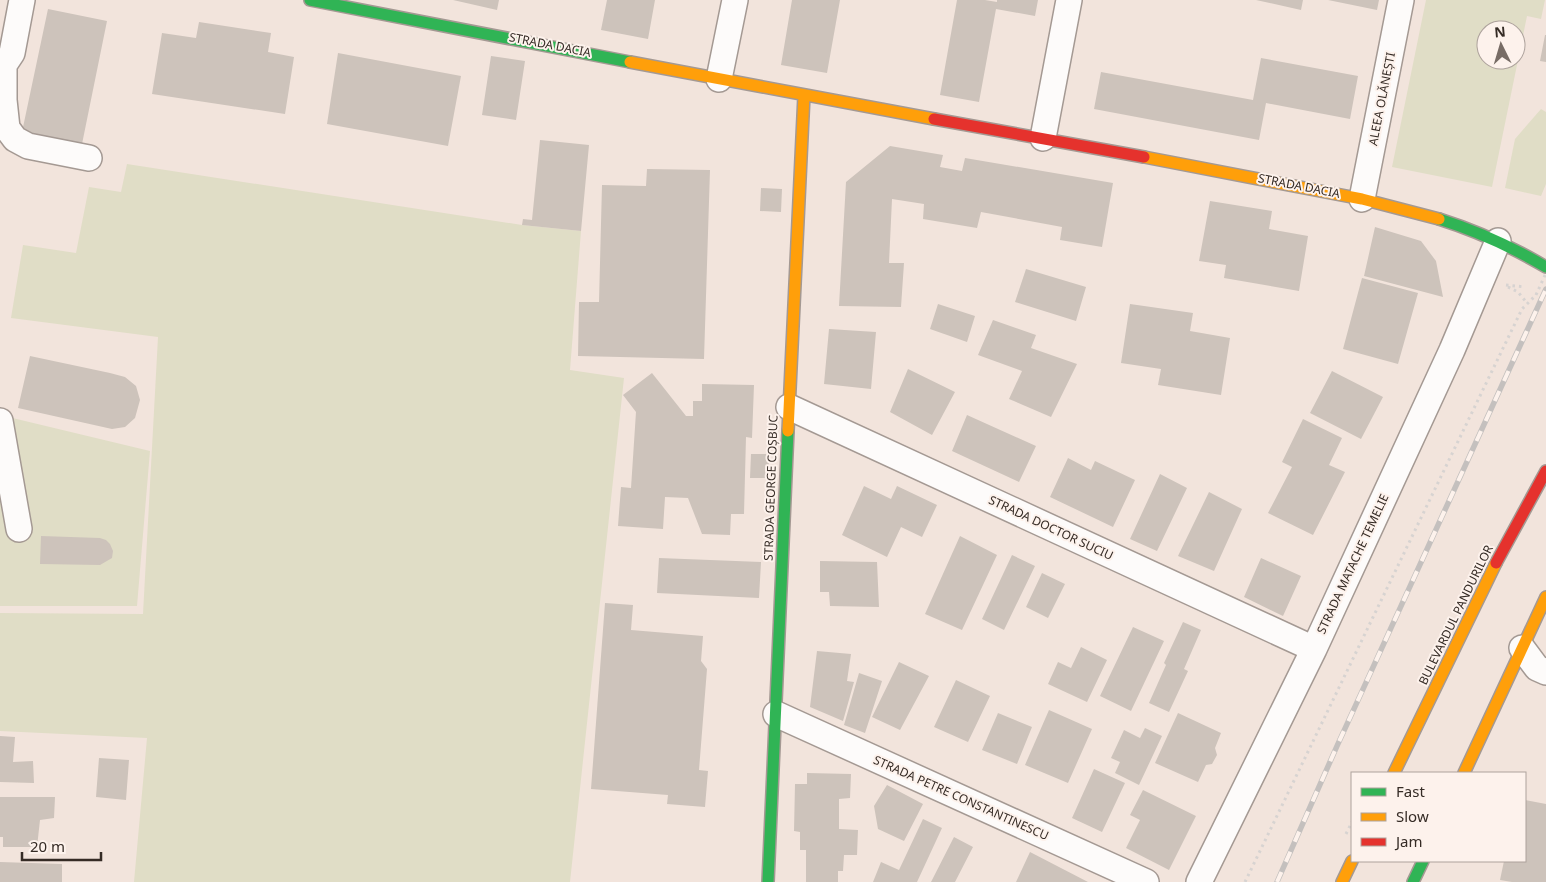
<svg xmlns="http://www.w3.org/2000/svg" width="1546" height="882" font-family="'Noto Sans',sans-serif">
  <style>
    .green { fill: #e0ddc6; fill-rule: evenodd }
    .building { fill: #cdc3bb }
    .lines { fill: none; stroke-linecap: round; stroke-linejoin: round }
    .street-casing { stroke: #a49993; stroke-width: 28 }
    .fast-casing { stroke: #a49993; stroke-width: 14 }
    .slow-casing { stroke: #a49993; stroke-width: 14 }
    .jam-casing { stroke: #a49993; stroke-width: 14 }
    .path { stroke: #d7d3d1; stroke-width: 3; stroke-dasharray: 2.5 4; stroke-linecap: butt }
    .street { stroke: #fdfbfa; stroke-width: 25 }
    .fast { stroke: #30b455; stroke-width: 11 }
    .slow { stroke: #ff9f0a; stroke-width: 11 }
    .jam { stroke: #e5322d; stroke-width: 11 }
    .rail-casing { stroke: #c4c0be; stroke-width: 5.5 }
    .rail { stroke: #fdf2ec; stroke-width: 4; stroke-dasharray: 11; stroke-linecap: butt }
    .path-bridge { stroke: #d7d3d1; stroke-width: 3; stroke-dasharray: 2.5 4; stroke-linecap: butt }
    .labels { text-anchor: middle; stroke-width: 4; stroke-linejoin: round; paint-order: stroke }
    .street-label { font-size: 12px; fill: #352b25; stroke: #fdf2ec }
  </style>
  <rect width="100%" height="100%" fill="#f2e4dc"/>
  <path class="green" d="M1426 0H1545L1541 19 1527 16 1492 187 1392 167ZM1486 30H1516V60H1486Z
    M1541 109 1546 112V184L1541 196 1505 188 1515 139Z
    M127 164 522 225 581 231 570 370 624 378 570 882H134L147 738 0 731V613L143 614 158 337 11 318 23 245 76 253 89 187 121 192Z
    M0 415 150 451 137 606H0Z"/>
  <path class="building" d="M453 0H499L497 10Z
    M607 0H655L648 39 601 30Z
    M792 0H840L827 73 781 65Z
    M957 0H985L997 2V0H1038L1035 16 996 9 979 102 940 95Z
    M1256 0H1303L1301 10Z
    M1328 0H1379L1377 10Z
    M48 9 107 21 82 144 22 132Z
    M199 22 271 33 268 52 294 57 285 114 152 94 162 33 196 38Z
    M1545 35H1546V62L1540 61Z
    M338 53 461 76 448 146 327 124Z
    M491 56 525 61 516 120 482 115Z
    M1261 58 1358 76 1350 119 1266 103 1259 140 1094 109 1101 72 1253 100Z
    M540 140 589 145 581 231 522 225 523 219 532 220Z
    M890 146 943 155 940 167 962 171 965 158 1113 183 1102 247 1060 240 1062 227 981 212 977 228 923 219 924 204 892 199 889 263H904L901 307 839 306 846 182Z
    M647 169 710 170 704 359 578 356 579 302H599L602 185 646 186Z
    M761 188 782 189 781 212 760 211Z
    M1210 201 1272 211 1269 229 1308 236 1299 291 1224 278 1226 265 1199 261Z
    M1375 227 1421 241 1436 261 1443 297 1364 276Z
    M1026 269 1086 287 1076 321 1015 302Z
    M1362 278 1418 293 1398 364 1343 349Z
    M938 304 975 316 967 342 930 329Z
    M1130 304 1193 313 1190 331 1230 338 1221 395 1158 385 1161 369 1121 363Z
    M993 320 1036 335 1031 348 1077 364 1051 417 1009 399 1022 371 978 355Z
    M829 329 876 332 871 389 824 384Z
    M30 356 110 373 125 377 136 386 140 400 135 418 125 427 112 429 18 408Z
    M908 369 955 392 932 435 890 412Z
    M1332 371 1383 397 1361 439 1310 413Z
    M652 373 686 416H693V401H702V384L754 385 752 438 746 437 744 514H731L730 535 702 534 688 498 665 497 663 529 618 526 621 487 631 488 636 412 623 395Z
    M967 415 1036 446 1019 482 952 451Z
    M1303 419 1342 438 1329 465 1345 472 1313 535 1268 513 1292 467 1282 462Z
    M751 454H769V478H750Z
    M1068 458 1091 470 1095 461 1135 480 1113 527 1050 497Z
    M1160 474 1187 488 1157 551 1130 539Z
    M864 486 891 499 897 486 937 505 922 537 901 527 887 557 842 535Z
    M1209 492 1242 509 1214 571 1178 556Z
    M41 536 100 538 106 540 110 544 113 551 112 558 100 565 40 564Z
    M960 536 997 555 962 630 925 614Z
    M1012 555 1035 566 1004 630 982 619Z
    M659 558 761 562 759 598 657 593Z
    M1261 558 1301 576 1283 616 1244 597Z
    M820 561 877 562 879 607 830 606 829 592H820Z
    M1042 573 1065 584 1048 618 1026 607Z
    M605 603 633 605 631 630 703 636 701 661 707 669 699 770 708 771 705 807 667 804 668 795 591 789Z
    M1183 622 1201 630 1184 669 1188 671 1169 712 1149 703 1166 665 1164 663Z
    M1133 627 1164 641 1131 711 1100 696Z
    M1081 647 1107 660 1087 702 1048 684 1058 662 1071 668Z
    M817 651 851 654 847 681 854 682 843 721 810 707Z
    M899 662 929 676 900 730 872 717Z
    M859 673 882 681 865 733 844 725Z
    M956 680 990 696 968 742 934 727Z
    M1049 710 1092 729 1068 783 1025 765Z
    M998 713 1032 727 1017 764 982 750Z
    M1178 713 1221 733 1215 748 1217 755 1212 764 1206 765 1198 782 1155 763Z
    M1145 728 1162 736 1139 785 1115 773 1120 762 1111 758 1124 730 1140 738Z
    M0 736 15 737 13 762 33 761 34 783 0 782Z
    M99 758 129 760 126 800 96 797Z
    M1094 769 1125 783 1102 832 1072 818Z
    M807 773 851 774 850 798 839 799V829L858 830 857 855H844L843 871H838V882H806V850H800V832L794 831 795 784H807Z
    M887 785 923 804 904 841 878 829 874 806Z
    M1143 790 1196 816 1169 870 1126 848 1140 820 1130 815Z
    M0 797H55L54 818 40 820 37 847H3V837H0Z
    M1525 800 1546 804V882H1512L1500 880 1504 861H1525Z
    M923 819 942 828 917 882H873L881 862 899 870Z
    M954 837 973 847 955 882H931Z
    M1030 852 1088 882H1016Z
    M0 862 62 864V882H0Z"/>
  <g class="lines">
    <defs>
      <path id="street" d="M0 65H4L12 53 22 0
        M4 65V100L7 128 15 139 28 146 89 158
        M719 79 735 0
        M1043 138 1069 0
        M1362 199 1401 0
        M789 407 1314 649
        M0 421 19 529
        M1522 648 1537 668 1546 672
        M776 714 1146 882
        M1199 882 1314 649 1452 350 1498 241"/>
      <path id="fast" d="M310 0 630 62
        M1439 219C1477 231 1512 247 1546 267
        M768 882 788 431
        M1413 882 1423 861"/>
      <path id="slow" d="M630 62 934 119
        M1144 157 1362 199 1439 219
        M788 431 804 95
        M1394 773 1496 563
        M1464 773 1546 597
        M1342 882 1352 861"/>
      <path id="jam" d="M934 119 1144 157
        M1496 563 1546 471"/>
    </defs>
    <use href="#street" class="street-casing"/>
    <use href="#fast" class="fast-casing"/>
    <use href="#slow" class="slow-casing"/>
    <use href="#jam" class="jam-casing"/>
    <path class="path" d="M1506 285 1525 287
      M1508 287 1518 292 1527 303
      M1346 834 1352 822
      M1245 882 1522 309 1536 295"/>
    <use href="#street" class="street"/>
    <use href="#fast" class="fast"/>
    <use href="#slow" class="slow"/>
    <use href="#jam" class="jam"/>
    <defs>
      <path id="rail" d="M1277 882 1337 746 1546 289"/>
    </defs>
    <use href="#rail" class="rail-casing"/>
    <use href="#rail" class="rail"/>
    <path class="path-bridge" d="M1536 295 1546 273"/>
  </g>
  <g class="labels">
    <g class="street-label">
      <text transform="translate(550 45) rotate(11)" y="4">STRADA DACIA</text>
      <text transform="translate(1382 99) rotate(-79)" y="4">ALEEA OLĂNEȘTI</text>
      <text transform="translate(1299 186) rotate(11)" y="4">STRADA DACIA</text>
      <text transform="translate(771 488) rotate(-88)" y="4">STRADA GEORGE COȘBUC</text>
      <text transform="translate(1051 528) rotate(25)" y="4">STRADA DOCTOR SUCIU</text>
      <text transform="translate(1353 564) rotate(-65)" y="4">STRADA MATACHE TEMELIE</text>
      <text transform="translate(1456 615) rotate(-64)" y="4">BULEVARDUL PANDURILOR</text>
      <text transform="translate(961 798) rotate(24)" y="4">STRADA PETRE CONSTANTINESCU</text>
    </g>
  </g>
  <rect x="1351" y="772" width="175" height="90" fill="#fdf2ec" stroke="#ada29c"/>
  <rect x="1361" y="788" width="25" height="8" fill="#30b455" stroke="#ada29c"/>
  <text x="1396" y="797" font-size="15" fill="#352b25">Fast</text>
  <rect x="1361" y="813" width="25" height="8" fill="#ff9f0a" stroke="#ada29c"/>
  <text x="1396" y="822" font-size="15" fill="#352b25">Slow</text>
  <rect x="1361" y="838" width="25" height="8" fill="#e5322d" stroke="#ada29c"/>
  <text x="1396" y="847" font-size="15" fill="#352b25">Jam</text>
  <g transform="translate(1501 45) rotate(355)"><circle r="24" fill="#fdf2ec" stroke="#ada29c"/>
  <path d="M0-4L9 19L0 12L-9 19Z" fill="#776c65"/>
  <text y="-8" font-size="14" font-weight="bold" text-anchor="middle" fill="#352b25">N</text>
  </g>
  <path d="M22 852v8h79v-8" fill="none" stroke="#352b25" stroke-width="2.5"/>
  <text x="30" y="852" font-size="15" fill="#352b25" stroke="#fdf2ec" stroke-width="4" paint-order="stroke">20 m</text>
</svg>
